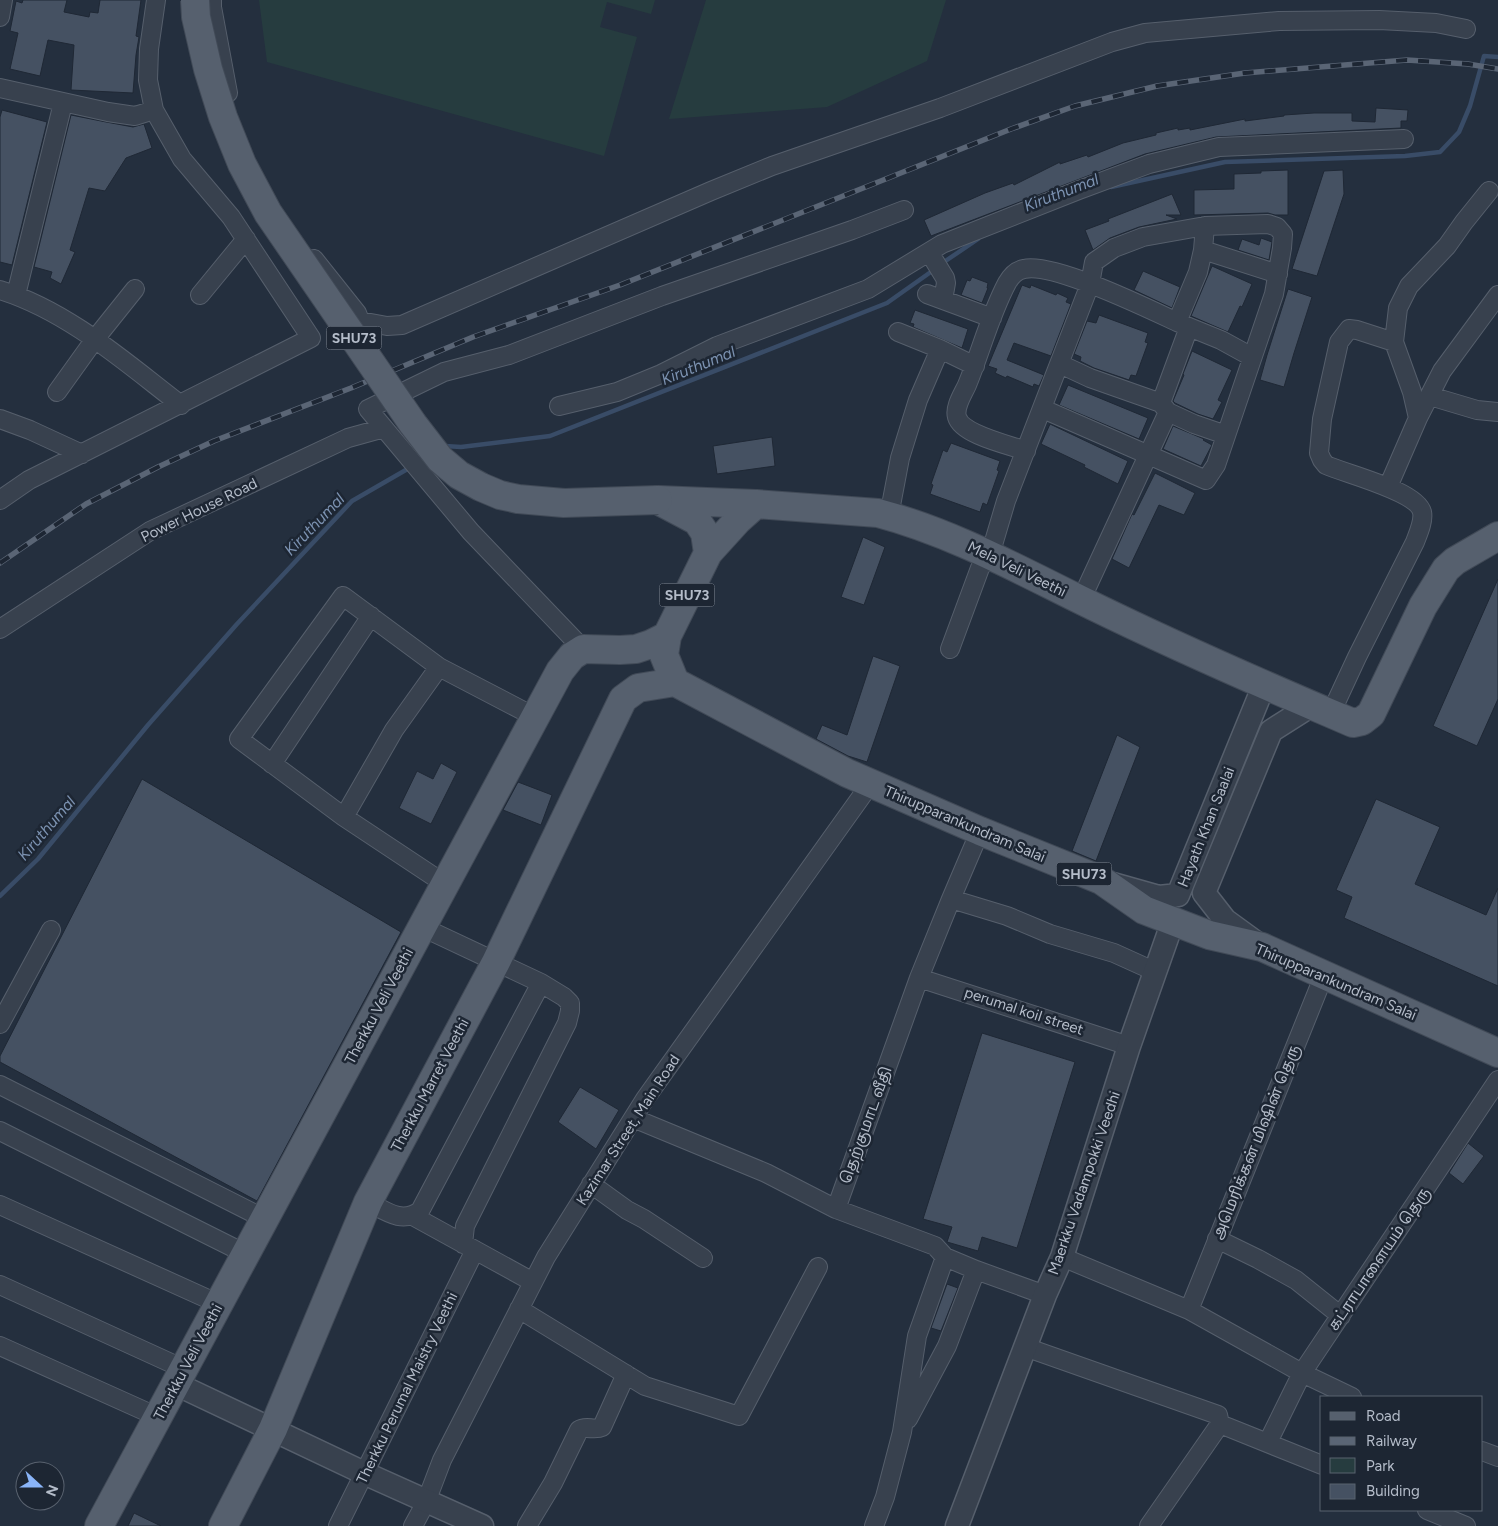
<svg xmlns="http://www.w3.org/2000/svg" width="1498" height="1526" font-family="Figtree,'Noto Sans Tamil',sans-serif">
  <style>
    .green { fill: #263c3f }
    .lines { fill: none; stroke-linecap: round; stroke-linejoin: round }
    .stream { stroke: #394c67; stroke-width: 4.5 }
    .building { fill: #455162; stroke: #1f2835 }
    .minor-casing { stroke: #565f6c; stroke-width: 20 }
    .tertiary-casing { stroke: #565f6c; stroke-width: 25 }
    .primary-casing { stroke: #414a57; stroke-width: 30 }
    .minor { stroke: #38414e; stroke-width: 18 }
    .tertiary { stroke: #38414e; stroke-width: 22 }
    .primary { stroke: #56606e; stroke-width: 28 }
    .rail-casing { stroke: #5a6575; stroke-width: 5.5 }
    .rail { stroke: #1d2633; stroke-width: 4; stroke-dasharray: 11; stroke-linecap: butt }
    .primary-bridge-casing { stroke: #414a57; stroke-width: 30; stroke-linecap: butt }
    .primary-bridge { stroke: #56606e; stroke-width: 28 }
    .labels { text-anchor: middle; stroke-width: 5; stroke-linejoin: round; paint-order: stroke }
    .shield { fill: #1d2633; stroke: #878f9c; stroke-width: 1 }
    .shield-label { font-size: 14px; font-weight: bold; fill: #b4bcc9 }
    .street-label { font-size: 15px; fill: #b4bcc9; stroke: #1d2633 }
    .water-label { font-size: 16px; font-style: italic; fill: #7c92b1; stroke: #1d2633 }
  </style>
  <rect width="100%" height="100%" fill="#242f3e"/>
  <path class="green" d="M259 0H655L651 14 607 2 600 27 637 37 604 156 267 62Z
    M706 0H946L927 61 827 107 669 119Z"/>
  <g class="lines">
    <path class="stream" d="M1111 187 1225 162 1405 156 1440 152 1459 132 1470 106 1484 56 1498 57
      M941 264 978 239
      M443 448 445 446 461 447 550 436 887 303 935 269
      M0 896 38 859 148 725 237 624 352 501 411 467"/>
  </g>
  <path class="building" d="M23 0H67L64 12 89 17 90 12 98 13 100 0H141L136 36 139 37 136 55 133 93 71 90 74 45 48 40 40 76 10 69 18 33 10 31 16 1 22 3Z
    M1376 108 1408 110 1407 121H1401V128L1216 137 1145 154 931 236 924 220 985 193 1013 183 1014 185 1060 162V164L1087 155 1088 157 1123 143 1156 135V133L1178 128V130L1190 128V130L1245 119V121L1284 116V115L1314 113H1352V121L1375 122Z
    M2 110 47 122 12 265 0 262V117Z
    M71 115 106 122 133 127 144 124 152 148 126 158 105 191 89 188 70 250 75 252 61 284 50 278 52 272 34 267Z
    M1288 170V215H1275L1268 213 1194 215V190L1234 189V174L1261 173V171Z
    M1343 170 1344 194 1317 276 1292 269 1324 171Z
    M1172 194 1181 215H1166L1177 219 1139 227 1110 238 1093 250 1085 230 1109 221 1108 219Z
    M1261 238 1272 242 1269 260 1238 250 1242 239 1259 245Z
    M1212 266 1252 284 1242 307 1240 306 1228 332 1191 316Z
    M1143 271 1180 287 1172 308 1134 290Z
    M972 277 988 283 987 288H988L982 303 961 295 967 280 970 281Z
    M1022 285 1030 288 1031 285 1056 295 1057 293 1068 298 1066 302 1071 304 1051 356 1014 343 1007 360 1044 375 1039 386 1034 384 1033 387 1007 376 1006 378 995 373 997 369 988 366Z
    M1288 289 1312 297 1294 353 1284 387 1260 380 1267 355Z
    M915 310 968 329 962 348 913 327 914 324 910 323Z
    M1099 315 1148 333 1145 342 1148 343 1136 376 1131 375 1129 380 1094 368 1080 361 1081 357 1074 354 1087 321 1096 323Z
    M1192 351 1232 370 1218 400 1222 402 1213 419 1198 414 1175 403 1173 401 1184 375 1183 374Z
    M1068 385 1148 418 1139 439 1059 405Z
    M1050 424 1128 461 1118 484 1084 467 1085 465 1041 444Z
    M1173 426 1204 439 1203 440 1212 445 1201 466 1163 449Z
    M772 437 775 466 717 474 713 446Z
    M951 443 1000 461 997 470 999 471 987 505 983 503 980 512 930 494 933 485 931 484 943 450 947 452Z
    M1155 473 1195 493 1184 515 1159 505 1129 568 1112 559 1132 514 1134 515Z
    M863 537 885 547 864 605 841 597Z
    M1498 579V699L1477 746 1433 726Z
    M873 656 900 666 867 762 848 756 816 739 822 725 847 735Z
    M1117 735 1140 747 1096 861 1072 851Z
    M441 763 457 772 431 824 399 808 417 771 433 779Z
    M142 779 401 932 257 1201 0 1062V1056Z
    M518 782 552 795 541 825 503 810Z
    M1376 799 1440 827 1415 884 1486 915 1498 888V986L1344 918 1352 897 1336 890Z
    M982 1033 1075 1062 1017 1248 982 1237 978 1251 947 1242 952 1227 923 1219Z
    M580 1087 619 1110 596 1149 558 1122Z
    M1468 1143 1484 1156 1463 1184 1449 1173Z
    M947 1284 958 1288 941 1331 931 1328Z
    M134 1513 161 1526H128Z"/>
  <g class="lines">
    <defs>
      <path id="minor" d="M212 0V7L228 93
        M0 17 3 0
        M0 88 108 112 135 116 154 110
        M1203 250 1278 274
        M929 252 945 278 946 283 943 300
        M314 259 357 313 360 321 387 326 402 325 711 191 772 166 940 108 1112 42 1145 33 1279 21 1379 20 1436 23 1466 29
        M0 290C68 311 125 362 181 405
        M927 294 992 318
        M16 295 63 103
        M200 295 246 239
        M1189 327 1221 340 1252 357
        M898 332 940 349 975 366
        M1060 364 1090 378 1161 403
        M57 392 95 339 135 289
        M1430 396 1477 410 1498 412
        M559 406 617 392 661 374 717 346 868 289 942 244 1079 190 1149 164 1219 147 1404 139
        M1168 412 1194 424 1226 435
        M1418 418 1412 392 1394 342 1398 308 1409 286 1447 246 1464 222 1489 191
        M0 419 30 430 82 454
        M1026 451C1010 445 962 435 957 417 954 407 963 394 967 385 981 351 990 315 1007 283 1011 276 1017 270 1024 269 1053 262 1147 308 1177 322
        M1388 487 1418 418 1442 371 1498 295
        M0 500 29 480 311 338 231 217 182 159 154 110 148 80 149 49 156 0
        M889 516 900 458 918 400 940 349
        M1081 600 1168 412 1161 403 1189 327 1177 322 1198 272 1203 250 1205 226
        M0 629 150 531 348 438 384 428
        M583 649 471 532 368 409 444 372 509 355 662 296 852 230 904 210
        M950 649 980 568 990 555 1006 501 1090 284 1094 262 1114 248 1143 237 1205 226 1268 224 1277 227 1283 234 1282 248 1274 294 1216 465 1206 480 1043 409
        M1331 713 1357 657 1415 542C1418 534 1424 521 1422 512 1417 491 1346 474 1326 465L1322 460 1319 453 1322 419 1339 342 1349 329 1357 330 1394 342
        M272 764 371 616
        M344 817 239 739 343 596 439 667
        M980 831 951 899 919 978 836 1209 935 1246 945 1257 976 1270 1045 1295
        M445 884 344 817 394 730 439 667 535 717
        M951 899 1007 916 1050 934 1114 953 1156 972
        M422 927 541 983 564 997 570 1003V1011L567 1023 470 1216 465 1226 463 1244
        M919 978 1129 1046
        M0 1024 51 930
        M0 1085 265 1219
        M633 1118 766 1173 836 1209
        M0 1131 246 1254
        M591 1184 627 1210 644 1219 703 1258
        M368 1202C386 1211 401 1224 420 1211L541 983
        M0 1205 219 1304
        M413 1216 533 1282
        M1217 1239 1258 1259 1296 1280 1341 1316
        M1062 1257 1189 1310 1302 1373 1352 1397
        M0 1285 184 1369
        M519 1309 645 1386 739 1416 818 1267
        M1189 1310 1324 975
        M0 1346 158 1417
        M1025 1347 1218 1415 1220 1424
        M908 1419 947 1346 976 1270
        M1268 1442 1302 1373 1498 1080
        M1482 1451 1498 1457
        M1427 1510 1466 1526
        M338 1526 475 1250
        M413 1526 426 1502 442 1460 546 1257 645 1099 871 783
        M527 1526 553 1483 579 1430C586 1425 594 1431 602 1427L626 1374
        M874 1526 885 1497 902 1432 917 1336 945 1257
        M1149 1526 1220 1424 1322 1465"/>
      <path id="tertiary" d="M1113 884 1159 897 1178 895 1264 685
        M1258 944 1225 920 1204 893 1271 731 1312 705
        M176 1384 364 1473 482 1526
        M957 1526 1045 1295 1062 1257 1129 1046 1173 921"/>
      <path id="primary" d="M658 500 756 504 878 513C954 533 1023 572 1093 606 1179 648 1266 686 1353 723L1362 721 1371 714 1423 606 1446 569 1455 561 1498 536
        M663 503 697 521 705 533 708 553
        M667 636 664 655 675 682 847 773 980 831 1101 880 1144 910 1209 935 1262 947 1498 1053
        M99 1526 560 671 572 656 583 649 620 650 636 649 651 644 667 636 708 553 738 520 756 504
        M223 1526 273 1429 368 1202 496 962 623 699 638 688 675 682"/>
    </defs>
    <use href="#minor" class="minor-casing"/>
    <use href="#tertiary" class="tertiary-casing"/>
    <use href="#primary" class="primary-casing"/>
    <use href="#minor" class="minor"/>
    <use href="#tertiary" class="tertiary"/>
    <use href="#primary" class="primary"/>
    <defs>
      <path id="rail" d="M0 563 86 504 158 467 214 441 351 388 473 337 620 285 1011 129 1075 106 1157 86 1245 73 1407 60 1468 64 1498 69"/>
    </defs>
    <use href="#rail" class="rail-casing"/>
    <use href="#rail" class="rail"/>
    <defs>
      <path id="primary-bridge" d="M195 0 196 17 208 69 223 117 242 164 268 213 413 424 440 459 459 475 481 487 500 495 518 499 564 503 658 500"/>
    </defs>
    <use href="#primary-bridge" class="primary-bridge-casing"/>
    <use href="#primary-bridge" class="primary-bridge"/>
  </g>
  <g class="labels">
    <g class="shield">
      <rect x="326.5" y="326.5" width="55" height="23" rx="4"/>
      <rect x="659.5" y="583.5" width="55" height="23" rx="4"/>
      <rect x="1056.5" y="862.5" width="55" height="23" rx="4"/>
    </g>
    <g class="shield-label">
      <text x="354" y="343">SHU73</text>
      <text x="687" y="600">SHU73</text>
      <text x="1084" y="879">SHU73</text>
    </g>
    <g class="street-label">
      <text transform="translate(199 510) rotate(-26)" y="5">Power House Road</text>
      <text transform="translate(1017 569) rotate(26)" y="5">Mela Veli Veethi</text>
      <text transform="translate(965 824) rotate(23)" y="5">Thirupparankundram Salai</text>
      <text transform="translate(1206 827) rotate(-68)" y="5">Hayath Khan Saalai</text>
      <text transform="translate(1336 982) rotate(23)" y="5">Thirupparankundram Salai</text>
      <text transform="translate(379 1006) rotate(-62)" y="5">Therkku Veli Veethi</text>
      <text transform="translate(1024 1011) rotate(18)" y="5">perumal koil street</text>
      <text transform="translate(430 1085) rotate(-62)" y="5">Therkku Marret Veethi</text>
      <text transform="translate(866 1125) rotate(-70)" y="5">தெற்குமாட வீதி</text>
      <text transform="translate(628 1130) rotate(-57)" y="5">Kazimar Street, Main Road</text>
      <text transform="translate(1256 1142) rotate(-68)" y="5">அமெரிக்கன் மிஷின் தெரு</text>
      <text transform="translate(1084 1183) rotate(-71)" y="5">Maerkku Vadampokki Veedhi</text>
      <text transform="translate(1379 1259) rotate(-56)" y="5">கட்ராபாளையம் தெரு</text>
      <text transform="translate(188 1362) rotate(-62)" y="5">Therkku Veli Veethi</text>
      <text transform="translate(407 1388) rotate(-64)" y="5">Therkku Perumal Maistry Veethi</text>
    </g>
    <g class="water-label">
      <text transform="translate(1061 192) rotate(-21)" y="6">Kiruthumal</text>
      <text transform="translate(698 365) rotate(-22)" y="6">Kiruthumal</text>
      <text transform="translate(314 524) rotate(-46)" y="6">Kiruthumal</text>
      <text transform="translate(46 828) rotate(-49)" y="6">Kiruthumal</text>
    </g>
  </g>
  <rect x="1320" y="1396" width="162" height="115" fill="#1d2633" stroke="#59626f"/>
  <rect x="1330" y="1412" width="25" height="8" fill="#56606e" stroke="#59626f"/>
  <text x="1366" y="1421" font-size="15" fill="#b4bcc9">Road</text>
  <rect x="1330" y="1437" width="25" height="8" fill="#5a6575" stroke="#59626f"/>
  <text x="1366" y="1446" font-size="15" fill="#b4bcc9">Railway</text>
  <rect x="1330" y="1458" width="25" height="15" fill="#263c3f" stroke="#59626f"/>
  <text x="1366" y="1471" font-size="15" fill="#b4bcc9">Park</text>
  <rect x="1330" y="1484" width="25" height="15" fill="#455162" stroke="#59626f"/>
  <text x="1366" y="1496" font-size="15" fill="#b4bcc9">Building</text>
  <g transform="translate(40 1486) rotate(111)"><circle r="24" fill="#1d2633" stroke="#59626f"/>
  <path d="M0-4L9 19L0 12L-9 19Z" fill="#8ab4f8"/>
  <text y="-8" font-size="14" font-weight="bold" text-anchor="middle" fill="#b4bcc9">N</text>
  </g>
</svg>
